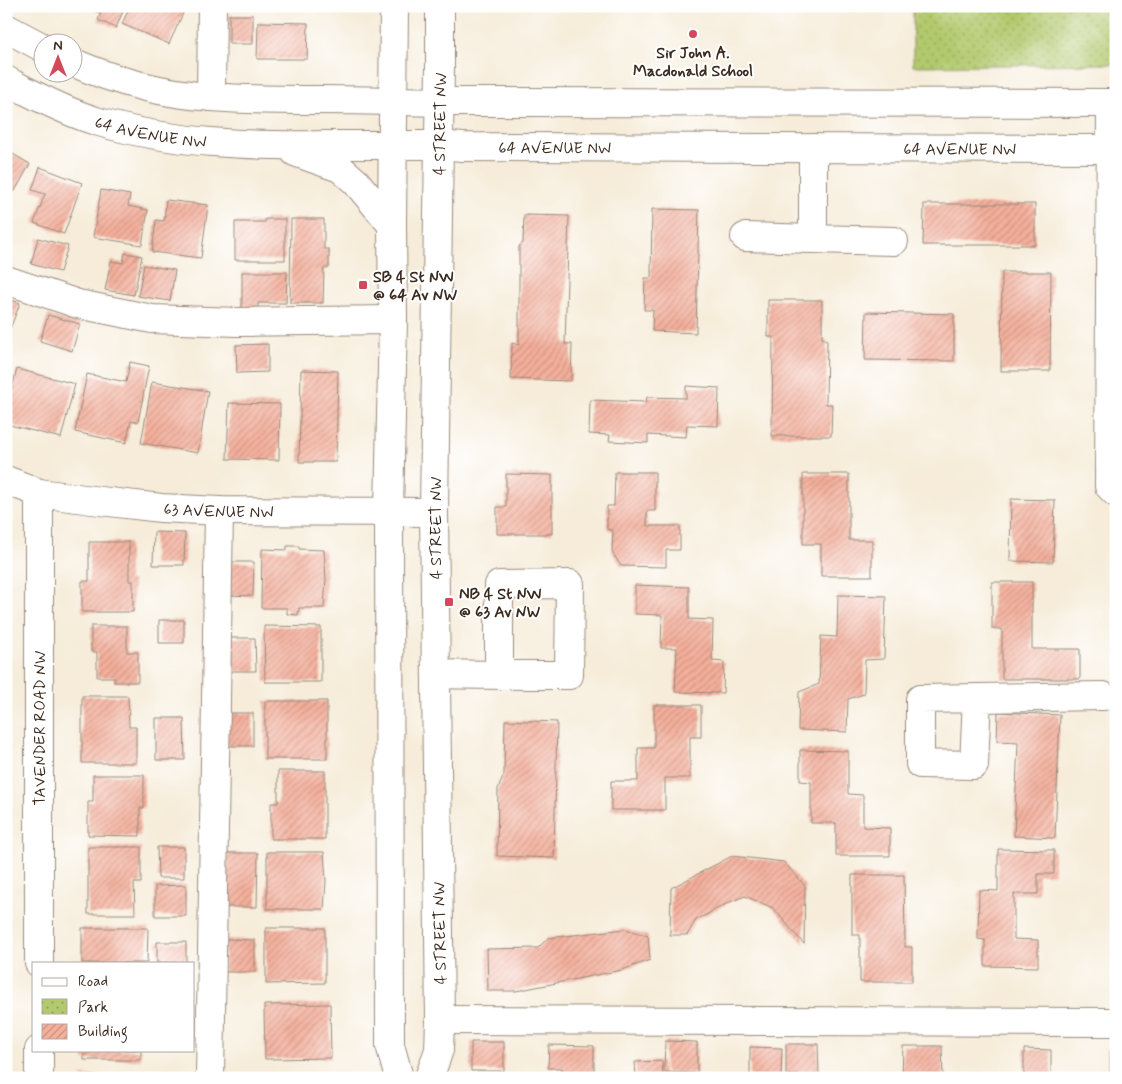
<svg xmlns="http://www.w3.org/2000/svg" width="1122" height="1084" font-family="Mynerve,sans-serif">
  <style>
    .park { fill: url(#park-dots); stroke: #767a46 }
    .building { fill: url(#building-hatch) }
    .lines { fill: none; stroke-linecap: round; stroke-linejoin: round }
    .minor-casing { stroke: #988b7c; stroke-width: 30 }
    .major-casing { stroke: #988b7c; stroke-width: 30 }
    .minor { stroke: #fff; stroke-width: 28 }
    .major { stroke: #fff; stroke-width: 28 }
    .poi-dot { fill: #d1495b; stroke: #fff; stroke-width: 2 }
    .labels { text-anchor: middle; stroke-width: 4; stroke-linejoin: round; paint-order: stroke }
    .poi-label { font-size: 16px; font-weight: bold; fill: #3b2a1e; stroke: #fff; text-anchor: start }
    .street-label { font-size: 16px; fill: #3b2a1e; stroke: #fff }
  </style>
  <defs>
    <pattern id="park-dots" width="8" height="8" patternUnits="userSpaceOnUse" patternTransform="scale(1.25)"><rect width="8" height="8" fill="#b2c96d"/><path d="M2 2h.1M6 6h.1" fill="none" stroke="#92a359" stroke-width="1.8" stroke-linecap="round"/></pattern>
    <pattern id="building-hatch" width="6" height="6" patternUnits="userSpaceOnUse" patternTransform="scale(1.25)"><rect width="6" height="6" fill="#f5b09c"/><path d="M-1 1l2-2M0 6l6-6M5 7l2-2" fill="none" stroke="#c88f7f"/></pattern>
  </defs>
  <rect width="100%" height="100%" fill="#fff"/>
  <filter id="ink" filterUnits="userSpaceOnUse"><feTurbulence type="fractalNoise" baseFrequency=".02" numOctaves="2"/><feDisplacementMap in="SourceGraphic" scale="10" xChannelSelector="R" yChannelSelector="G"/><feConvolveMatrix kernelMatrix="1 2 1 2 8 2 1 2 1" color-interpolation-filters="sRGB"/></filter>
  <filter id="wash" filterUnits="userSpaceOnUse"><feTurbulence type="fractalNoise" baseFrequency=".0096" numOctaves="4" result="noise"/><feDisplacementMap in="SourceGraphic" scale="20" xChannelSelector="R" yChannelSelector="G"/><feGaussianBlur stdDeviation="1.12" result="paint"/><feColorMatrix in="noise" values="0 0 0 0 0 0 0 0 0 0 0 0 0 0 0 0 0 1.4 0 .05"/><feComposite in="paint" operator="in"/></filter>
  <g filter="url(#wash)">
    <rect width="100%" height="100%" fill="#f6ecd9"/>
    <path class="park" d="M913 6H1116V64L913 66Z"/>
    <g id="blocks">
      <path class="building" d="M85 6H125L116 28 98 20 101 13Z
        M130 6H178L185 9 169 44 122 24Z
        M229 15H253V44H229Z
        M258 22 308 23 307 59H257Z
        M6 150 30 164 15 191 6 186Z
        M40 167 82 183 64 234 34 223 45 194 32 190Z
        M101 190 130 195 128 206 148 210 142 245 93 237Z
        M166 200 208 205 201 258 152 252 156 220 164 221Z
        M924 204H1035V245H923Z
        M652 209 699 210 696 333 652 331 653 310H644L645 278H651Z
        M524 215 569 216 565 344H572L571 381 511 379 512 343 519 345V246L523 243Z
        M265 219H285V260H235V222H265Z
        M291 219H324V249H329V268H324L323 303H290Z
        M38 238 68 246 60 272 31 264Z
        M125 253 142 256 134 295 105 290 111 261 123 263Z
        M144 265 175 270 170 301 138 296Z
        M242 272H287L286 303H258V308H242Z
        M1002 272H1051L1050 371H1001Z
        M6 298 20 303 10 329 6 328Z
        M768 300H822V338L827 340 826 404H832L831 436H772L773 337H768Z
        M866 312 954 314V361L865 360Z
        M48 315 80 324 72 351 40 341Z
        M268 344V372L237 373 236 345Z
        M130 362 149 366 138 422 131 421 126 443 75 432 87 374 126 382Z
        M17 369 75 384 61 438 6 424V408Z
        M301 370 338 371 336 462H299Z
        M152 382 208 391 198 453 141 443Z
        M686 386 719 388 718 426 687 425 686 437 648 435V443L609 441 610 435 589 434 590 400 646 402 647 397 686 398Z
        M229 403 280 404 279 460 227 459Z
        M615 472H655V511H647V526H680V550H666V567L621 566 612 552 613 531 607 529V506H614Z
        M506 474 552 475V534H497V507H506Z
        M803 474H849V540H872V576H821V544H803Z
        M1011 499 1055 500 1053 562 1010 561Z
        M154 532 185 533 184 565H153Z
        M89 542H129V581H133V612H82V581H89Z
        M287 546H299V549L324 550 326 579 324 608H299L298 615 287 614V608H261L262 549 287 550Z
        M228 562H254L253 596 227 595Z
        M992 582H1032V649H1080V679H1002V629H992Z
        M635 585 689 587V619L713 620 712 661 724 662 723 693 675 692 677 648H661L662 615 635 614Z
        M838 595 886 596 884 659 865 660 864 694 848 699 847 732 798 730 799 692 819 684 821 636 837 637Z
        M159 620H184V643H159Z
        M91 626H127V652H138V682H114V677H97V652H91Z
        M264 626 321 627V682H265Z
        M227 638H255L256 671H227Z
        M82 696H128L129 727H136V763H82Z
        M265 701H327V759H265Z
        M654 705H701V737H690V778H665V810H611V781H638V748H654Z
        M998 712 1060 715 1055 838 1014 836 1018 742 997 741Z
        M227 713H253V746H227Z
        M156 718H184L185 760H156Z
        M505 720 557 722 554 858 497 856 498 789 504 775Z
        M800 750 848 751V794L863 795V827L890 828V856H836V823H811V782L800 781Z
        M278 771H325V839H271V803H278Z
        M93 775H144V808H140V836L88 835V802H93Z
        M88 847H141V883H134L135 914H88Z
        M157 847H184V878H158Z
        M998 849 1054 850V874H1038V894H1014V939L1038 940V967L985 966V940L978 939 979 890 998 891Z
        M267 852H324L326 881 324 909H267Z
        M227 853H258L257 907H226Z
        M732 856 784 862 805 886 804 944 773 908 745 896 730 902 696 920 687 935H670L671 888Z
        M852 875H904L905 947H912V982H860V935H852Z
        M186 885V916H155V886Z
        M82 928H148L147 963H82Z
        M266 928H325V983L266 984Z
        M625 929 648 936 650 960 622 970 516 991H488L487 949 538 948 548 938Z
        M225 939 255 940V972H224Z
        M157 942H186V963H157Z
        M330 1004 331 1058 265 1059 264 1005Z
        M665 1041 697 1042V1073L664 1072Z
        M471 1042H504V1071H471Z
        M786 1044H818L819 1075H786Z
        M549 1045 594 1046V1078H562V1068H548Z
        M903 1046H942L943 1078H902Z
        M750 1047 782 1048 781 1078H750Z
        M1024 1049 1051 1050V1078H1024Z
        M84 1050H141V1060H84Z
        M1110 1051H1116V1078H1110Z
        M662 1061 663 1078H636L635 1062Z
        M82 1076H145V1078H82Z"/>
    </g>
  </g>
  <g filter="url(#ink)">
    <use href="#blocks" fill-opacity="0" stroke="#988b7c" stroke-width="1"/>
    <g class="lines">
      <defs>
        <g id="minor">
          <path d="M211 97 212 6"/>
          <path d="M1111 103 1109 486 1116 493"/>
          <path d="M813 148V239L894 241"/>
          <path d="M745 237 813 239"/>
          <path d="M6 280 78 304 152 319 237 322 393 320"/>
          <path id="s1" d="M6 480 39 493 92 500 161 508 219 511 434 512"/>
          <path d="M39 493V963"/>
          <path d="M436 674C481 675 525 675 569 675L570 584 499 585V675"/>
          <path d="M977 698 974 765 920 764V699L1103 696"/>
          <path d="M440 1020 1116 1022"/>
          <path d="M39 1050V1078"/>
          <path d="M210 1078 219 511"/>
        </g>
        <g id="major">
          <path d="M394 6 392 225 393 320 389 511 390 1045 399 1078"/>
          <path d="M6 28 42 47"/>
          <path d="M72 62C115 81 165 94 212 97 247 100 283 100 318 100 358 100 399 101 439 102L1116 103"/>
          <path id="s2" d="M6 80 13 84C41 99 69 113 99 122 174 144 252 146 329 145 365 145 402 145 439 145L463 147 1116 149"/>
          <path d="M295 152 340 168 356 182 392 225"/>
          <path id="s3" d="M429 1078 439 1050 440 1020 434 512 440 65V6"/>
        </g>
      </defs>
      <use href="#minor" class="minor-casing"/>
      <use href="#major" class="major-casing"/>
      <use href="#minor" class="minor"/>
      <use href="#major" class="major"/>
    </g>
  </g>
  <g class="poi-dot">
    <circle cx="693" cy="34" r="5"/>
    <rect x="358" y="280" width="10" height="10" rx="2.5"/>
    <rect x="444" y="597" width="10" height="10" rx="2.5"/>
  </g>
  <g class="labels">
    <g class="poi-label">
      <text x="693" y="58" text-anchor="middle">Sir John A.<tspan x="693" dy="18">Macdonald School</tspan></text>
      <text x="373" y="282">SB 4 St NW<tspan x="373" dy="18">@ 64 Av NW</tspan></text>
      <text x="459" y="599">NB 4 St NW<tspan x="459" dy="18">@ 63 Av NW</tspan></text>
    </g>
    <g class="street-label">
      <text dy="6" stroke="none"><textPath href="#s3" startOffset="956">4 STREET NW</textPath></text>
      <text dy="6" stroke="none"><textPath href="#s2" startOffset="155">64 AVENUE NW</textPath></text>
      <text dy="6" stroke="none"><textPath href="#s2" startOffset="560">64 AVENUE NW</textPath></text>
      <text dy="6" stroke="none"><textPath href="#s2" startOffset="965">64 AVENUE NW</textPath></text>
      <text dy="6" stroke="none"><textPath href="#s1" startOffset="216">63 AVENUE NW</textPath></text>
      <text transform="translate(435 528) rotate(-90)" y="6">4 STREET NW</text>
      <text transform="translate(39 728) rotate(-90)" y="6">TAVENDER ROAD NW</text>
      <text transform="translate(439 933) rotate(-91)" y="6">4 STREET NW</text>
    </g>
  </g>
  <rect width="1122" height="1084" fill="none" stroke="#fff" stroke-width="25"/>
  <rect x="32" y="962" width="162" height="90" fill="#ffffff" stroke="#b1aaa5"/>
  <rect x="42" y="978" width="25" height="8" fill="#ffffff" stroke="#b1aaa5"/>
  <text x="78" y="986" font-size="15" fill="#3b2a1e">Road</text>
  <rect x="42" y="999" width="25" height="15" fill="url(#park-dots)" stroke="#b1aaa5"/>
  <text x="78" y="1012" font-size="15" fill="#3b2a1e">Park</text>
  <rect x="42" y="1024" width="25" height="15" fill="url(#building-hatch)" stroke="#b1aaa5"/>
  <text x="78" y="1036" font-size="15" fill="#3b2a1e">Building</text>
  <g transform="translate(58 58)"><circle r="24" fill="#ffffff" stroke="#b1aaa5"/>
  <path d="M0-4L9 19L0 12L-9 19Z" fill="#d1495b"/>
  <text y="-8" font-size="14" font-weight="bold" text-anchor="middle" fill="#3b2a1e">N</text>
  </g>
</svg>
